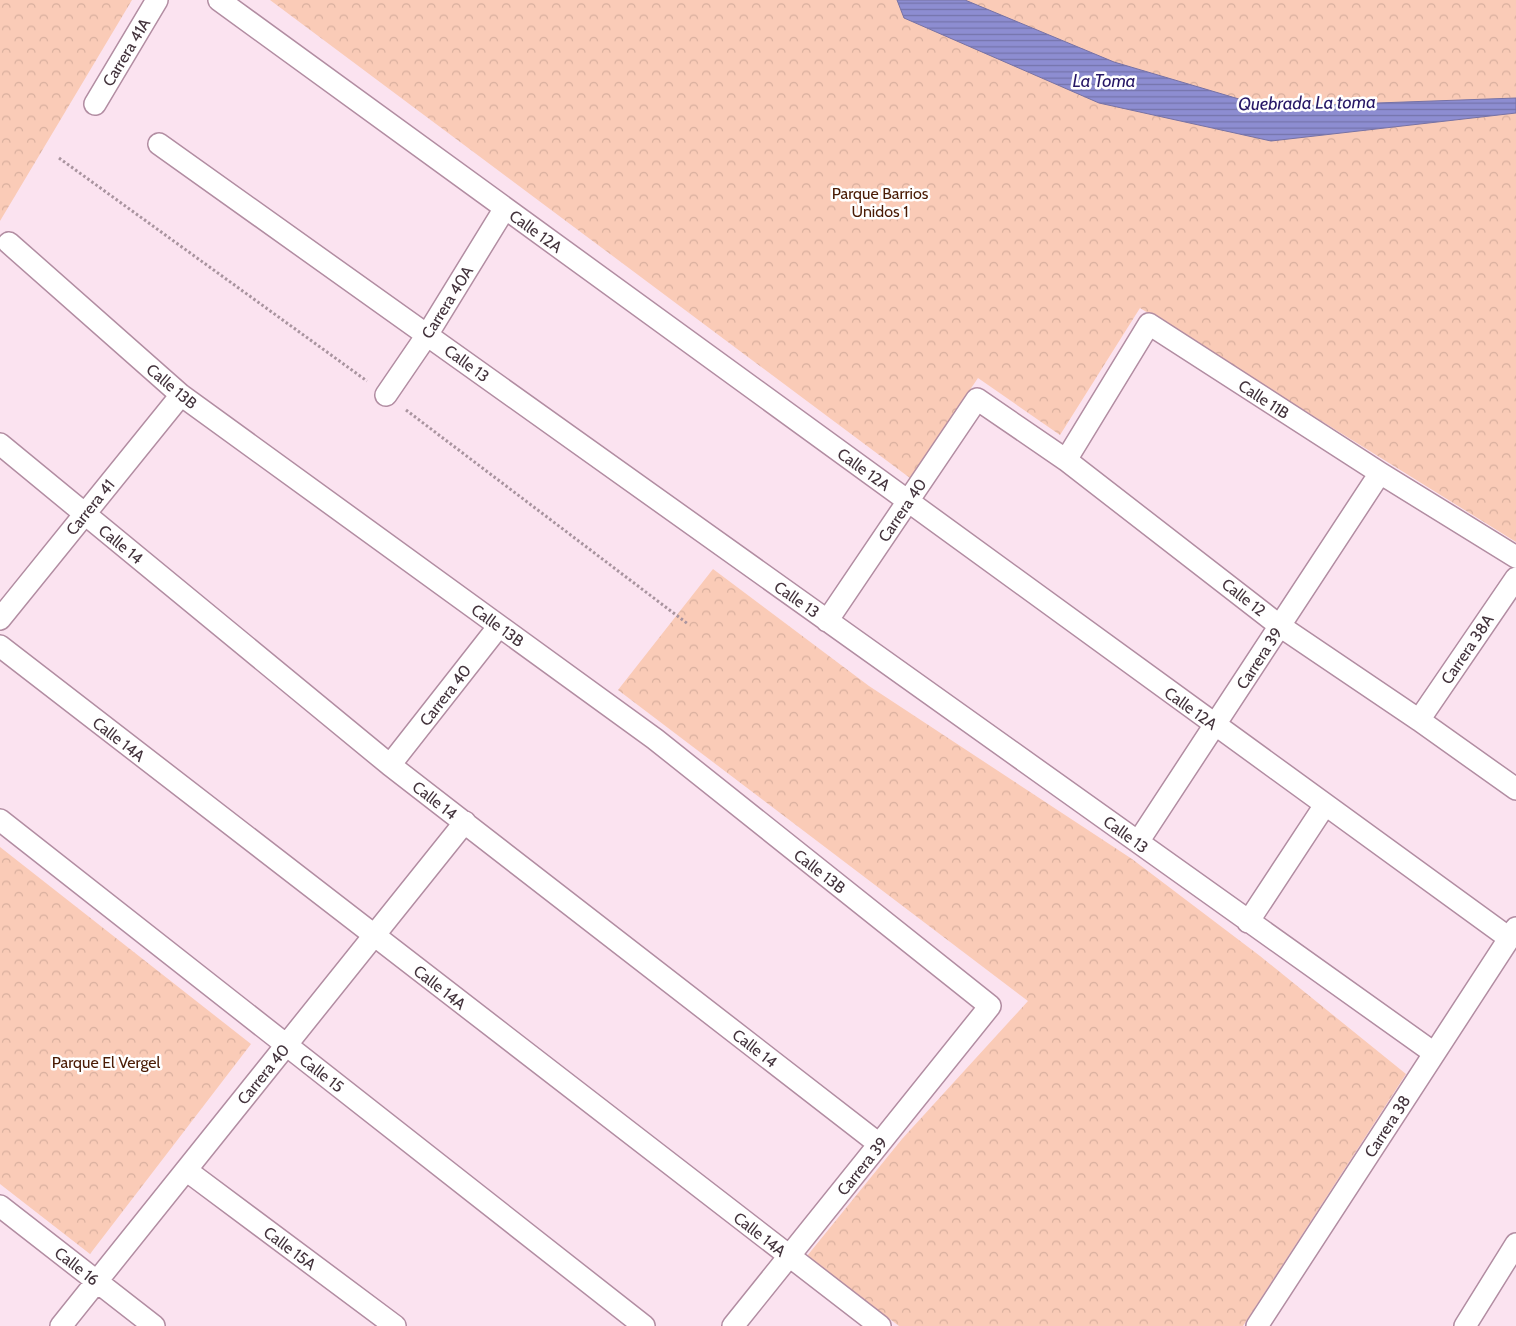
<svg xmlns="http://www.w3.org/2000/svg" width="1516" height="1326" font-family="Cabin,sans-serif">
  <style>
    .forest { fill: url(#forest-crowns) }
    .water { fill: url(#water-rules); stroke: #7772a4 }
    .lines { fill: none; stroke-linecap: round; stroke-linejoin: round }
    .street-casing { stroke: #b28da2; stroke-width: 24 }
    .path { stroke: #a9949f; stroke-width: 3; stroke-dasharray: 2.5 2.5; stroke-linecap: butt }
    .street { stroke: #fff; stroke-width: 21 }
    .labels { text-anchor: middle; stroke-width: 5; stroke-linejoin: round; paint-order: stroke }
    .street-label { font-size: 16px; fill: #43333c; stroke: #fff }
    .park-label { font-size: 16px; fill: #4a1c05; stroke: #fff }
    .water-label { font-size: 18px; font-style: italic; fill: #261766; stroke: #fff }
  </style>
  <defs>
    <pattern id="forest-crowns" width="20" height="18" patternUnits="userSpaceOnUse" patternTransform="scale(1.25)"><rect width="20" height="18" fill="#facbb7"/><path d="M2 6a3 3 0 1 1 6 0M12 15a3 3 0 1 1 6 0" fill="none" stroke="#d8af9e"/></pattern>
    <pattern id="water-rules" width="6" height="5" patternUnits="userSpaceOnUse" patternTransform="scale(1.25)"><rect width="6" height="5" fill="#8d8dd1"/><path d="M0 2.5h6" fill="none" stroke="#7574ab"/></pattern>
  </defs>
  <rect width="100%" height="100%" fill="#fbe3f0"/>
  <path class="forest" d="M0 0H132L0 221Z
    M270 0H1516V542L1140 308 1060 435 978 378 910 478Z
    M713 569 869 686 1132 859 1260 956 1406 1074 1243 1326H899L807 1256 902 1139 1028 1001 618 690Z
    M0 847 251 1044 90 1254 0 1184Z"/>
  <path class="water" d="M897 0H965L1114 62 1266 107 1516 98V113L1271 141 1099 103 904 18Z"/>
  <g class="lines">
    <defs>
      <path id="street" d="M219 0 1509 938
        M95 104 157 0
        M159 144 1434 1053
        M9 243 181 395 655 739 990 1006 733 1326
        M386 395 427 335 505 208
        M0 444 390 765 879 1144
        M1066 460 1149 324 1380 473 1516 557
        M0 619 181 395
        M827 621 977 399 1066 460 1280 626 1419 720 1516 789
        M0 646 880 1326
        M1419 720 1516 578
        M390 765 499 626
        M0 820 644 1326
        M1138 842 1380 473
        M1248 922 1325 805
        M186 1170 395 1326
        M0 1206 154 1326
        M61 1326 465 822
        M1257 1326 1516 928
        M1465 1326 1516 1244"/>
    </defs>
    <use href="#street" class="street-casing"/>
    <path class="path" d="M59 158 367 381
      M406 410 688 624"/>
    <use href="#street" class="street"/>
  </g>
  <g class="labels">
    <g class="street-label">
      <text transform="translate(126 52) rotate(-59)" y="6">Carrera 41A</text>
      <text transform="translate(536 231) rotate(36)" y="6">Calle 12A</text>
      <text transform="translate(447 302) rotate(-58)" y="6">Carrera 40A</text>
      <text transform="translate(467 363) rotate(36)" y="6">Calle 13</text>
      <text transform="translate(172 386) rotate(40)" y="6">Calle 13B</text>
      <text transform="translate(1264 399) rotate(33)" y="6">Calle 11B</text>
      <text transform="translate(864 469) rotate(36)" y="6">Calle 12A</text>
      <text transform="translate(90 507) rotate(-51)" y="6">Carrera 41</text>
      <text transform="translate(902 510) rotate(-56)" y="6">Carrera 40</text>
      <text transform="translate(121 544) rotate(39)" y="6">Calle 14</text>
      <text transform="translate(1244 597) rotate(38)" y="6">Calle 12</text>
      <text transform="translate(797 599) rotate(35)" y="6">Calle 13</text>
      <text transform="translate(498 625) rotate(36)" y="6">Calle 13B</text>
      <text transform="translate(1467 649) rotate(-56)" y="6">Carrera 38A</text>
      <text transform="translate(1259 658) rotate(-57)" y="6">Carrera 39</text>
      <text transform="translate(445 695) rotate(-52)" y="6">Carrera 40</text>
      <text transform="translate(1191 708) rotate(36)" y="6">Calle 12A</text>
      <text transform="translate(119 739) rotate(38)" y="6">Calle 14A</text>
      <text transform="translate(435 800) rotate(38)" y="6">Calle 14</text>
      <text transform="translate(1126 834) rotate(36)" y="6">Calle 13</text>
      <text transform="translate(820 871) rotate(38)" y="6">Calle 13B</text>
      <text transform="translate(440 987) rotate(38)" y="6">Calle 14A</text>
      <text transform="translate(755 1048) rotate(38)" y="6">Calle 14</text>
      <text transform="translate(322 1073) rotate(38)" y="6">Calle 15</text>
      <text transform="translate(263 1074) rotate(-51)" y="6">Carrera 40</text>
      <text transform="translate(1387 1126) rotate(-57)" y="6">Carrera 38</text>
      <text transform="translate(862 1166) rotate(-51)" y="6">Carrera 39</text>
      <text transform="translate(760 1234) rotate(38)" y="6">Calle 14A</text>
      <text transform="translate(290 1248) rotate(37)" y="6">Calle 15A</text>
      <text transform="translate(77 1266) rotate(38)" y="6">Calle 16</text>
    </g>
    <g class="park-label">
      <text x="880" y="199">Parque Barrios<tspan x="880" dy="18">Unidos 1</tspan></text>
      <text x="106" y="1068">Parque El Vergel</text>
    </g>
    <g class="water-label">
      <text x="1104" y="87">La Toma</text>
      <text transform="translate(1307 103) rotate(-1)" y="6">Quebrada La toma</text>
    </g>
  </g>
</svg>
